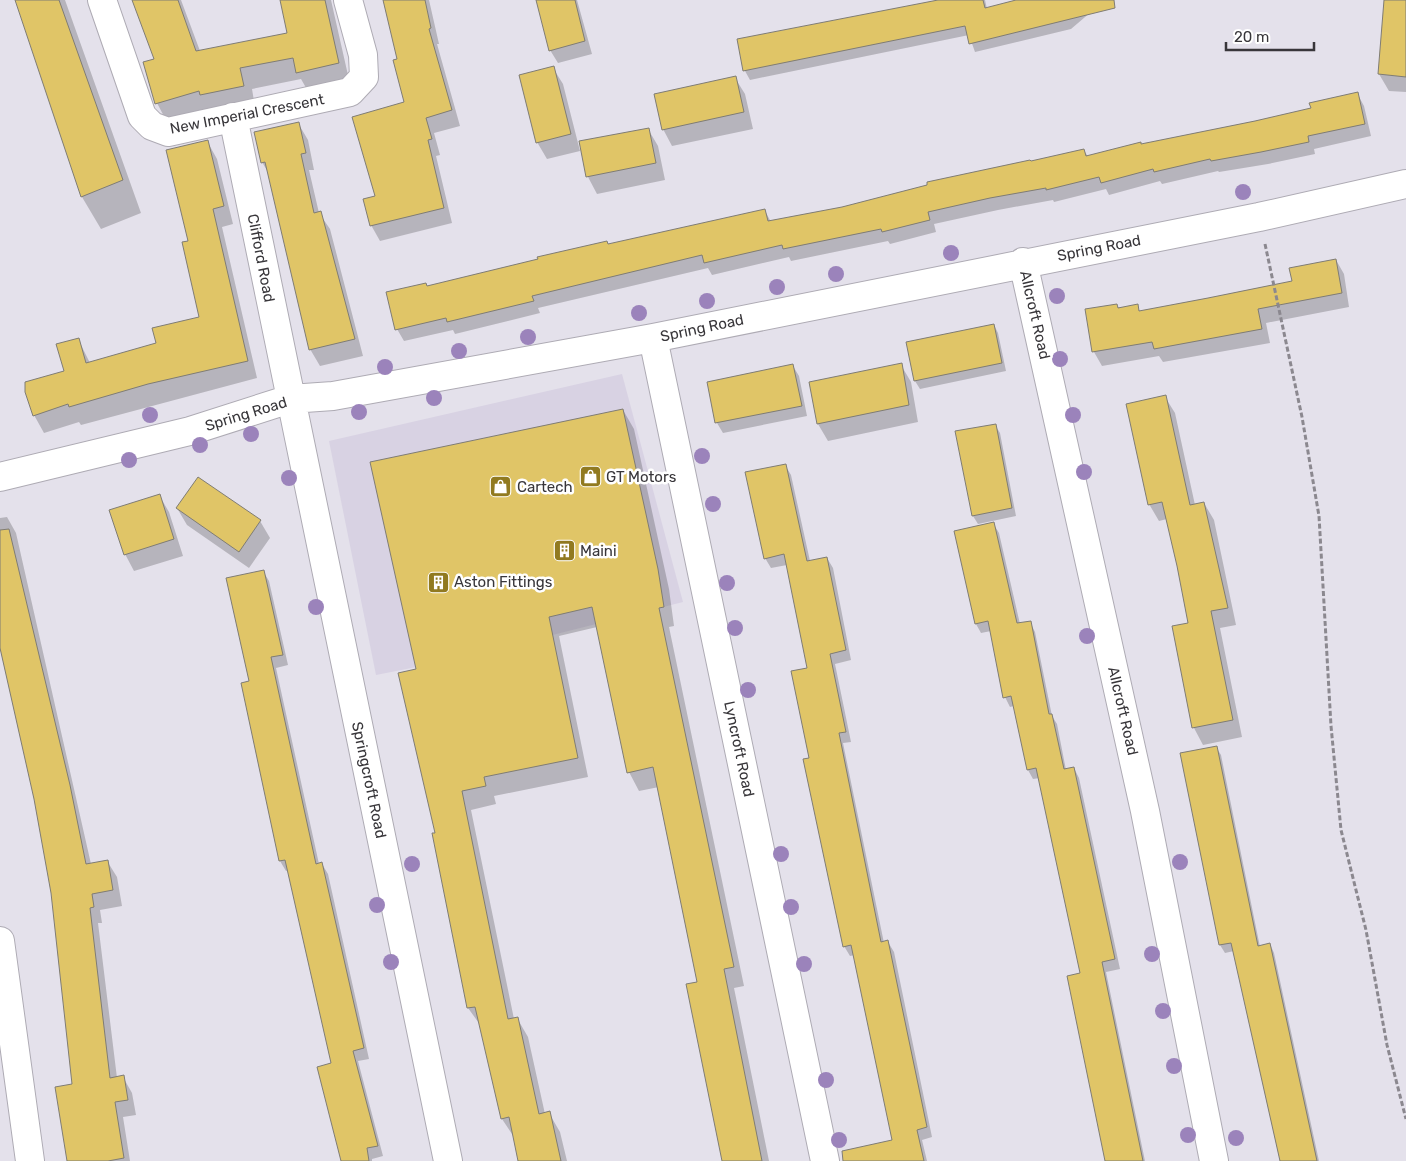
<svg xmlns="http://www.w3.org/2000/svg" width="1406" height="1161" font-family="Rubik,sans-serif">
  <style>
    .built { fill: #d8d2e3 }
    .shadow { fill: #0003 }
    .building { fill: #e0c567; stroke: #7f7c74 }
    .lines { fill: none; stroke-linecap: round; stroke-linejoin: round }
    .minor-casing { stroke: #aeabb4; stroke-width: 30 }
    .path { stroke: #8b888f; stroke-width: 3; stroke-dasharray: 5 2.5; stroke-linecap: butt }
    .minor { stroke: #fff; stroke-width: 28 }
    .tree { fill: #9b83bb }
    .labels { text-anchor: middle; stroke-width: 5; stroke-linejoin: round; paint-order: stroke }
    .street-label { font-size: 15px; fill: #38363a; stroke: #fff }
    .poi-label { font-size: 15px; fill: #38363a; stroke: #fff; text-anchor: start }
  </style>
  <rect width="100%" height="100%" fill="#e4e1eb"/>
  <path class="built" d="M622 374 683 602 457 659 376 675 329 441Z"/>
  <path class="shadow" d="M17 0H65L141 213 101 229 82 197Z
    M134 0H181L200 51 289 34 281 0H331L350 84 309 93 301 79 252 89 255 107 168 124 157 103 155 59Z
    M385 0H429L439 44H437L460 126 434 133 440 155 436 156 452 223 380 241 371 225 376 197 406 103 399 60Z
    M537 0H577L592 54 558 63 550 50Z
    M943 0H985L987 9 1021 0H1105L1071 29 975 52 969 35 750 80 745 71 738 40Z
    M1386 0H1406V92L1389 91 1379 74Z
    M553 68 563 84 580 151 547 159 537 142Z
    M735 78 745 94 753 129 672 146 663 129Z
    M1357 93 1364 106 1371 136 1314 149 1315 154 1268 164 1219 172 1218 171 1162 184 1160 181 1109 195 1106 189 1054 202 1053 200 998 210 934 224 936 232 890 244 888 241 791 261 789 257 712 275 708 268 538 308 540 313 455 334 453 330 404 341 397 329 427 288 765 211 771 222 842 208 1084 150 1088 157 1312 109Z
    M298 123 308 140 314 170H309L319 213 330 229 363 356 320 366 310 349 269 174 262 162Z
    M648 129 658 146 665 180 597 194 588 177 581 142Z
    M207 141 217 159 233 224 222 227 257 378 81 425 79 422 44 433 34 415 66 372 78 339 90 363 157 344 201 318 190 242Z
    M1336 260 1344 274 1349 307 1266 323 1270 343 1163 362 1159 356 1102 366 1094 352 1086 310 1137 306 1140 312 1293 281Z
    M994 325 998 333 1006 371 920 389 915 381 907 343Z
    M901 365 911 382 918 422 828 441 818 424 810 383Z
    M793 366 799 376 807 416 723 433 717 423 709 383Z
    M1165 397 1175 413 1195 505 1204 503 1214 520 1236 625 1220 628 1242 737 1203 745 1194 728 1190 624 1167 519 1159 521 1149 504Z
    M623 410 634 429 669 589 674 626 669 627 744 986 734 988 769 1161H723L698 982 659 787 639 791 629 772 597 627 559 636 588 777 494 796 496 804 471 810 514 1019 517 1018 528 1037 545 1114 549 1113 560 1132 567 1161H519L514 1137 502 1119 481 1026 468 1008 436 834 417 670Z
    M995 425 1000 433 1016 516 978 524 973 516 957 432Z
    M785 465 791 475 810 561 827 558 833 568 851 660 835 664 851 742 843 743 884 943 888 942 894 952 932 1137 922 1140 927 1161H887L893 1141 855 955 850 956 844 946 810 759 808 669 787 565 771 568 765 558Z
    M159 495 169 512 183 556 134 571 125 554Z
    M177 508 260 521 270 538 249 568 187 525Z
    M7 517 16 533 91 864 107 861 117 877 122 906 100 910 102 923H98L117 1078 123 1077 132 1093 136 1115 123 1117 130 1161H68L74 1085 52 893 35 799 0 648V518Z
    M993 523 999 533 1020 624 1030 622 1035 632 1052 716 1057 724 1066 770 1074 768 1079 778 1120 969 1106 972 1145 1161H1106L1082 974 1040 778 1033 779 1028 770 1014 706 1010 707 1005 697 991 631 981 633 976 624Z
    M263 571 269 581 288 665 276 668 319 864H322L328 874 369 1059 358 1061 383 1156 372 1159V1161H342L332 1064 289 870 286 871 280 861 250 682Z
    M1216 747 1221 755 1260 947 1270 944 1274 953 1319 1161H1280L1234 951 1225 953 1220 945Z"/>
  <path class="building" d="M15 0H59L123 180 81 197Z
    M132 0H178L196 51 287 33 280 0H325L339 63 296 73 293 58 240 68 244 86 200 95 199 91 155 104 143 62 154 59Z
    M383 0H425L431 28 429 29 452 110 426 118 432 139 428 140 444 208 370 226 363 199 375 196 352 117 404 102 393 60 397 59Z
    M536 0H575L585 41 549 51Z
    M938 0H983L985 8 1016 0H1114L1115 8 969 44 965 26 743 71 737 39Z
    M1384 0H1406V77L1378 74Z
    M554 66 571 134 536 143 519 75Z
    M736 76 744 112 662 130 654 94Z
    M1358 92 1365 124 1308 136 1309 142 1261 152 1211 161 1210 159 1154 172 1153 169 1101 183 1099 177 1046 190V188L990 198 928 212 930 220 882 232 881 229 783 249 782 245 704 263 702 255 532 296 534 301 447 322 446 318 395 330 386 292 426 283 427 286 538 259 537 257 607 241 608 244 765 209 768 221 842 207 927 185V182L1030 160 1031 161 1084 149 1086 156 1141 142V144L1255 121 1311 108 1309 103Z
    M299 122 306 153 301 154 314 213 321 211 355 339 309 350 265 162 261 163 254 132Z
    M649 128 656 163 586 177 579 141Z
    M208 140 224 206 213 209 248 361 148 384 69 407 68 404 33 416 25 392V382L64 371 56 344 79 338 86 363 156 343 152 328 199 317 182 242 188 241 166 150Z
    M1336 259 1342 293 1258 309 1262 329 1154 349 1152 342 1092 352 1085 309 1117 304 1118 308 1138 304 1139 311 1208 298 1292 281 1289 268Z
    M994 324 1002 363 914 381 906 342Z
    M902 363 909 405 817 424 809 382Z
    M793 364 802 406 715 423 707 382Z
    M1166 395 1190 505 1204 502 1228 608 1211 611 1233 720 1192 728 1172 626 1188 623 1177 566 1162 502 1148 505 1126 404Z
    M623 409 658 569 664 607 659 608 734 967 724 969 762 1161H722L686 984 697 982 653 767 627 773 592 607 549 617 578 758 484 777 486 786 462 791 508 1019 518 1017 539 1114 550 1111 561 1161H518L509 1117 501 1119 475 1007 467 1008 432 833H435L398 673 416 669 370 462Z
    M996 424 1012 508 972 516 955 431Z
    M786 464 807 561 827 557 846 650 830 654 846 732 839 733 881 942 888 940 927 1127 917 1130 924 1161H843L842 1151 892 1140 851 945 843 947 803 759 809 758 791 671 807 668 784 554 764 559 745 472Z
    M198 477 261 520 239 552 176 508Z
    M160 494 174 539 124 555 109 510Z
    M994 522 1017 623 1031 621 1049 714H1052L1064 769 1074 767 1115 959 1102 962 1143 1161H1105L1067 976 1080 973 1036 768 1027 770 1011 696 1003 698 988 621 975 624 954 531Z
    M9 529 70 785 86 864 108 860 113 890 92 894 94 907 90 908 110 1078 124 1075 128 1100 115 1102 124 1158 108 1161H67L55 1087 72 1084 51 893 34 799 0 648V530Z
    M264 570 283 655 271 657 316 864 322 862 364 1048 353 1051 378 1146 367 1148 369 1161H341L317 1067 331 1063 285 860 279 861 241 683 249 681 226 578Z
    M1217 746 1258 946 1270 943 1317 1161H1280L1231 943 1219 945 1180 753Z"/>
  <g class="lines">
    <defs>
      <path id="minor" d="M102 0 142 116 152 126 168 132 350 92 364 77 363 55 348 0
        M233 117 448 1161
        M1023 262 1145 811 1214 1161
        M653 338 825 1161
        M0 477 190 431 290 399 333 396 653 338 1259 217 1406 184
        M0 941 30 1161"/>
    </defs>
    <use href="#minor" class="minor-casing"/>
    <path class="path" d="M1265 244 1302 417 1319 516 1331 726 1341 830 1366 930 1387 1045 1406 1119"/>
    <use href="#minor" class="minor"/>
  </g>
  <g class="tree">
    <circle cx="1243" cy="192" r="8"/>
    <circle cx="951" cy="253" r="8"/>
    <circle cx="836" cy="274" r="8"/>
    <circle cx="777" cy="287" r="8"/>
    <circle cx="1057" cy="296" r="8"/>
    <circle cx="707" cy="301" r="8"/>
    <circle cx="639" cy="313" r="8"/>
    <circle cx="528" cy="337" r="8"/>
    <circle cx="459" cy="351" r="8"/>
    <circle cx="1060" cy="359" r="8"/>
    <circle cx="385" cy="367" r="8"/>
    <circle cx="434" cy="398" r="8"/>
    <circle cx="359" cy="412" r="8"/>
    <circle cx="150" cy="415" r="8"/>
    <circle cx="1073" cy="415" r="8"/>
    <circle cx="251" cy="434" r="8"/>
    <circle cx="200" cy="445" r="8"/>
    <circle cx="702" cy="456" r="8"/>
    <circle cx="129" cy="460" r="8"/>
    <circle cx="1084" cy="472" r="8"/>
    <circle cx="289" cy="478" r="8"/>
    <circle cx="713" cy="504" r="8"/>
    <circle cx="727" cy="583" r="8"/>
    <circle cx="316" cy="607" r="8"/>
    <circle cx="735" cy="628" r="8"/>
    <circle cx="1087" cy="636" r="8"/>
    <circle cx="748" cy="690" r="8"/>
    <circle cx="781" cy="854" r="8"/>
    <circle cx="1180" cy="862" r="8"/>
    <circle cx="412" cy="864" r="8"/>
    <circle cx="377" cy="905" r="8"/>
    <circle cx="791" cy="907" r="8"/>
    <circle cx="1152" cy="954" r="8"/>
    <circle cx="391" cy="962" r="8"/>
    <circle cx="804" cy="964" r="8"/>
    <circle cx="1163" cy="1011" r="8"/>
    <circle cx="1174" cy="1066" r="8"/>
    <circle cx="826" cy="1080" r="8"/>
    <circle cx="1188" cy="1135" r="8"/>
    <circle cx="1236" cy="1138" r="8"/>
    <circle cx="839" cy="1140" r="8"/>
  </g>
  <defs>
    <symbol id="shop-square" viewBox="-11 -11 22 22"><rect x="-9" y="-9" width="18" height="18" rx="4" fill="#917a20" stroke="#fff"/><path d="M-5-2.5h2.3a2.7 3.5 0 0 1 5.4 0H5L5.5 6h-11ZM-1.5-2.5h3a1.5 2.3 0 0 0-3 0Z" fill="#fff"/></symbol>
    <symbol id="building-square" viewBox="-11 -11 22 22"><rect x="-9" y="-9" width="18" height="18" rx="4" fill="#917a20" stroke="#fff"/><path d="M-4-6H4V6H1V3H-1V6H-4ZM-2.5-4.3h1.7v1.8h-1.7ZM.8-4.3h1.7v1.8H.8ZM-2.5-1h1.7V.8h-1.7ZM.8-1h1.7V.8H.8Z" fill="#fff"/></symbol>
  </defs>
  <g fill-rule="evenodd">
    <use href="#shop-square" x="578" y="464" width="25" height="25"/>
    <use href="#shop-square" x="488" y="474" width="25" height="25"/>
    <use href="#building-square" x="552" y="538" width="25" height="25"/>
    <use href="#building-square" x="426" y="570" width="25" height="25"/>
  </g>
  <g class="labels">
    <g class="street-label">
      <text transform="translate(247 114) rotate(-11)" y="5">New Imperial Crescent</text>
      <text transform="translate(1099 248) rotate(-11)" y="5">Spring Road</text>
      <text transform="translate(261 258) rotate(79)" y="5">Clifford Road</text>
      <text transform="translate(1035 315) rotate(77)" y="5">Allcroft Road</text>
      <text transform="translate(702 328) rotate(-12)" y="5">Spring Road</text>
      <text transform="translate(246 414) rotate(-17)" y="5">Spring Road</text>
      <text transform="translate(1123 711) rotate(77)" y="5">Allcroft Road</text>
      <text transform="translate(739 749) rotate(78)" y="5">Lyncroft Road</text>
      <text transform="translate(369 780) rotate(78)" y="5">Springcroft Road</text>
    </g>
    <g class="poi-label">
      <text x="606" y="482">GT Motors</text>
      <text x="517" y="492">Cartech</text>
      <text x="580" y="556">Maini</text>
      <text x="454" y="587">Aston Fittings</text>
    </g>
  </g>
  <path d="M1226 42v8h88v-8" fill="none" stroke="#38363a" stroke-width="2.5"/>
  <text x="1234" y="42" font-size="15" fill="#38363a" stroke="#ffffff" stroke-width="4" paint-order="stroke">20 m</text>
</svg>
